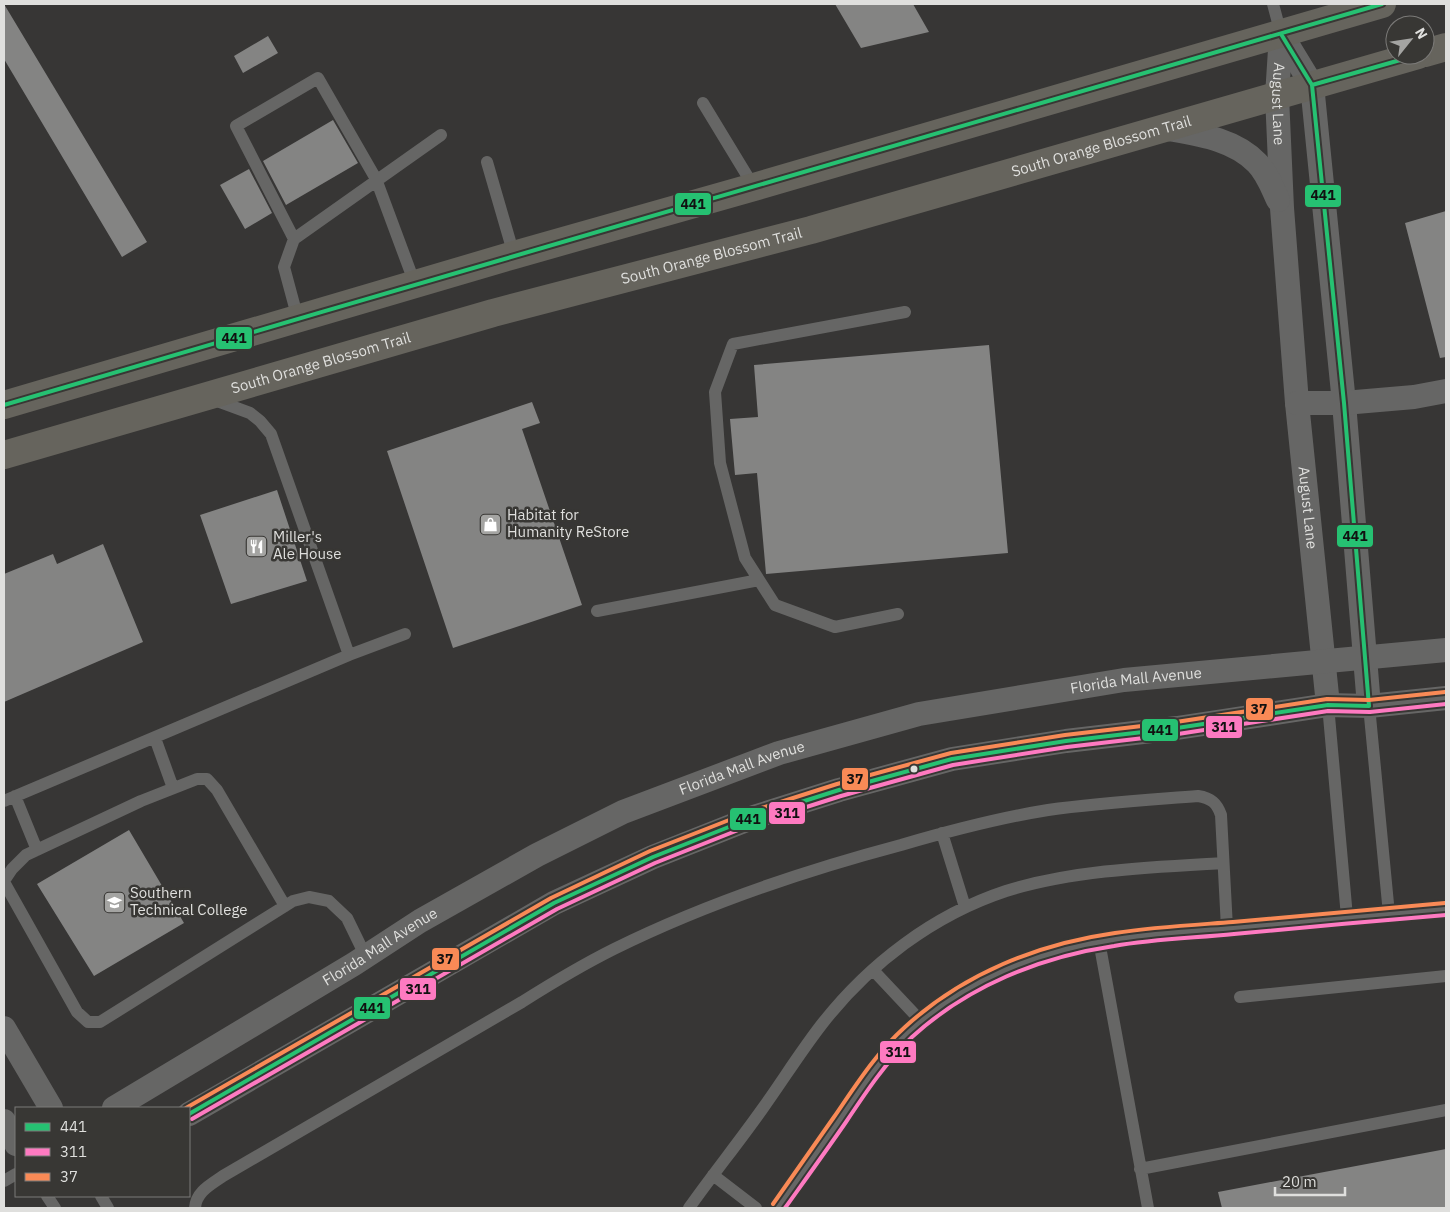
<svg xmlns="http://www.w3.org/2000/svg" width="1450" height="1212" font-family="'IBM Plex Sans',sans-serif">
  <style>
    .building { fill: #848483 }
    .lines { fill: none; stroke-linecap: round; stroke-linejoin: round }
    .lane { stroke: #666665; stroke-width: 12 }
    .street { stroke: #666665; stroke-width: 24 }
    .primary { stroke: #66645d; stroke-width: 28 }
    .bus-1-casing { stroke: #383734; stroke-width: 8 }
    .bus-2-casing { stroke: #383734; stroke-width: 8 }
    .bus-3-casing { stroke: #383734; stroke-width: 8 }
    .bus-1 { stroke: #26c172; stroke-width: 4 }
    .bus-2 { stroke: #fe7ac1; stroke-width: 4 }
    .bus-3 { stroke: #f98a56; stroke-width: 4 }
    .bus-dot { fill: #dfdfdd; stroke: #383734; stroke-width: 2 }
    .labels { text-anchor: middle; stroke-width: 5; stroke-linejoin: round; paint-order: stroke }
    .street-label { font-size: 15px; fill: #dfdfdd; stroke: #383734 }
    .poi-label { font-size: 15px; fill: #dfdfdd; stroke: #383734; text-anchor: start }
    .line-badge { stroke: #383734; stroke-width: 2 }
    .pale-badge-label { font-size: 14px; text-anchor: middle; font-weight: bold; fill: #111 }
  </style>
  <rect width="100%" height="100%" fill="#373635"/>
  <path class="building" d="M4 4 147 242 122 257 4 59Z
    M835 4H913L929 32 861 48Z
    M268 36 278 53 243 73 234 56Z
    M333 120 358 163 286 205 263 161Z
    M249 169 272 213 245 229 220 185Z
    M1446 211V357L1440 358 1405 223Z
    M989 345 1008 553 766 574 757 473 735 475 730 419 758 417 754 365Z
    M532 402 540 423 522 429 582 605 453 648 387 451Z
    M277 490 307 581 231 604 200 515Z
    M103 544 143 642 4 702V574L53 554 57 564Z
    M129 830 184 923 94 976 37 884Z
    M1446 1149V1208H1222L1218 1192Z"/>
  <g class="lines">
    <path class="lane" d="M1273 4 1281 34
      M703 103 754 187
      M487 162 514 255
      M294 239 441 135
      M298 319 284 267 294 239 236 126 318 78 376 179 415 284
      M212 399 250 413 260 421 271 434 349 655
      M597 611 759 580
      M898 614 835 627 775 605 745 558 720 463 715 392 733 344 905 312
      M1328 705 1347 917
      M1369 706 1389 914
      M155 738 173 788
      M15 796 37 850
      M4 801 349 655 405 634
      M942 833 965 907
      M4 881 12 869 26 855 141 801 197 779H207L217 790 285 906
      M4 882 77 1012 88 1022H100L293 901 309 897 329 901 347 918 366 957
      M1099 941 1148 1208
      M873 970 921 1021
      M1240 997 1446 976
      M1140 1169 1446 1110
      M713 1175 756 1208
      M4 1181 16 1174
      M47 1196 55 1208
      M101 1196 108 1208
      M195 1208C196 1192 210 1185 223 1176L522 1002C552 983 582 965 614 949 705 904 803 871 901 845 949 831 998 818 1048 810 1098 803 1148 800 1198 796 1211 798 1217 803 1221 815L1227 928
      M689 1208C713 1174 739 1142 763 1108 783 1080 801 1051 822 1024 869 964 933 915 1006 891 1073 870 1153 867 1223 863
      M778 1208C799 1178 820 1148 841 1118 861 1087 882 1057 909 1032 960 984 1029 954 1098 942 1142 934 1187 932 1231 928 1303 921 1374 915 1446 909"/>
    <g class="street">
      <path d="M1281 34 1312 85 1344 403 1369 706"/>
      <path id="s1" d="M1281 34 1277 96 1282 208 1297 403 1328 705"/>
      <path d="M1163 128C1195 134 1233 138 1257 163 1267 173 1272 187 1278 200"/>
      <path d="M1297 403H1344L1414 397 1446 391"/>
      <path d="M4 1028 51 1108"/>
      <path id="s2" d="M114 1108 354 964 420 921 537 855 623 812 779 753 919 714 1124 680 1446 650"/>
      <path d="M189 1114 554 903 653 857 754 817 839 790 952 759 1066 741 1177 728 1328 705 1369 706 1446 698"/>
      <path d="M4 1121 16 1144"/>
    </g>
    <g class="primary">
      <path d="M1425 53 1446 47"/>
      <path d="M4 405 514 255 754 187 1382 4"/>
      <path id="s3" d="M4 455 493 313 811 230 1418 55"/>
    </g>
    <defs>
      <path id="bus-1" d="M1281 34 1312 85 1344 403 1369 706
        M1312 85 1418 55
        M4 405C463 270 923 138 1382 4
        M189 1114 554 903 653 857 754 817 839 790 952 759 1066 741 1177 728 1328 705 1369 706"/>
      <path id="bus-2" d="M192 1119 557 909 655 863 756 823 841 796 953 765 1067 747 1178 734 1328 711 1370 712 1446 704
        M785 1208C805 1180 826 1151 846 1122 866 1092 886 1062 912 1037 968 986 1040 957 1114 946 1154 939 1194 938 1234 934 1305 927 1375 921 1446 915"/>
      <path id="bus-3" d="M186 1108 551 898 650 851 752 811 837 784 951 753 1065 735 1176 722 1327 699 1369 700 1445 692
        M773 1204C793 1175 814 1146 834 1117 856 1085 876 1053 905 1027 963 974 1037 944 1115 933 1154 927 1193 925 1233 922 1304 915 1375 909 1445 903"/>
    </defs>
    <use href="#bus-1" class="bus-1-casing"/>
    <use href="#bus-2" class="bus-2-casing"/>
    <use href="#bus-3" class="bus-3-casing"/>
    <use href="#bus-1" class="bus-1"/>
    <use href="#bus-2" class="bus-2"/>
    <use href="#bus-3" class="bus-3"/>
  </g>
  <defs>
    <symbol id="shop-square" viewBox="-11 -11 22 22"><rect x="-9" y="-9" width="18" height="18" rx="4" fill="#a4a4a2" stroke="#383734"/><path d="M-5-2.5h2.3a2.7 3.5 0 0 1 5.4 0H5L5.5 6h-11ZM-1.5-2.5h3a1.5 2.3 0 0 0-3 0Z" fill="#fff"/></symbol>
    <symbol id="restaurant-square" viewBox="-11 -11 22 22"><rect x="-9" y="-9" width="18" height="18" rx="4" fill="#a4a4a2" stroke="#383734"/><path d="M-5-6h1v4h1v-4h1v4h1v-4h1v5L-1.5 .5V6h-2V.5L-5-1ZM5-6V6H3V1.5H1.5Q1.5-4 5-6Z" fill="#fff"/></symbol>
    <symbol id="university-square" viewBox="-11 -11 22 22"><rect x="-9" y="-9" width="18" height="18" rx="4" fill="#a4a4a2" stroke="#383734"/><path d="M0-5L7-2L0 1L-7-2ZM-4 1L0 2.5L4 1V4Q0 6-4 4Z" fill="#fff"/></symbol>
  </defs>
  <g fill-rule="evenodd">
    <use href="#shop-square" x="478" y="512" width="25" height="25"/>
    <use href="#restaurant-square" x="244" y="534" width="25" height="25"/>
    <use href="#university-square" x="102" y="890" width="25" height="25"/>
  </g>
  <circle class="bus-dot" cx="914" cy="769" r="4.5"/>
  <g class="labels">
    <g class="street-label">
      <text dy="5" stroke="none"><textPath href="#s1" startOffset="70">August Lane</textPath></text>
      <text dy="5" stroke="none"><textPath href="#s3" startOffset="1140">South Orange Blossom Trail</textPath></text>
      <text dy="5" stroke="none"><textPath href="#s3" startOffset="735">South Orange Blossom Trail</textPath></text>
      <text dy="5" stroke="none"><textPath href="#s3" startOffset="330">South Orange Blossom Trail</textPath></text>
      <text dy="5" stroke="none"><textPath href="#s1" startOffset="475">August Lane</textPath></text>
      <text dy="5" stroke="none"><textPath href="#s2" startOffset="1121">Florida Mall Avenue</textPath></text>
      <text dy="5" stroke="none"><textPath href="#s2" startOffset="716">Florida Mall Avenue</textPath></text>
      <text dy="5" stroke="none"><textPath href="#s2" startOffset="311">Florida Mall Avenue</textPath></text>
    </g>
    <g class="poi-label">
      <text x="507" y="520">Habitat for<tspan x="507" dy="17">Humanity ReStore</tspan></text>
      <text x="273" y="542">Miller's<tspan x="273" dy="17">Ale House</tspan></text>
      <text x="130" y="898">Southern<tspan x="130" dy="17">Technical College</tspan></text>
    </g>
  </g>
  <g class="line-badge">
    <rect x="1304" y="184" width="38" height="24" rx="5" fill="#26c172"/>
    <rect x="674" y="192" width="38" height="24" rx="5" fill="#26c172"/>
    <rect x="215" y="326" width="38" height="24" rx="5" fill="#26c172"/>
    <rect x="1336" y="524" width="38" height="24" rx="5" fill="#26c172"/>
    <rect x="1245" y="697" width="29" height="24" rx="5" fill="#f98a56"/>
    <rect x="1205" y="715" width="38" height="24" rx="5" fill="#fe7ac1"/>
    <rect x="1141" y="718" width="38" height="24" rx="5" fill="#26c172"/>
    <rect x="841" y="767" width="28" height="24" rx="5" fill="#f98a56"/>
    <rect x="768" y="801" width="38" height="24" rx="5" fill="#fe7ac1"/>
    <rect x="729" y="807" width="38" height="24" rx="5" fill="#26c172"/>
    <rect x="431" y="947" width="29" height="24" rx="5" fill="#f98a56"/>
    <rect x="399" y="977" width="38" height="24" rx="5" fill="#fe7ac1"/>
    <rect x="353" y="996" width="38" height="24" rx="5" fill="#26c172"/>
    <rect x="879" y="1040" width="38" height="24" rx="5" fill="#fe7ac1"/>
  </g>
  <g class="pale-badge-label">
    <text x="1323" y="200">441</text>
    <text x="693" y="209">441</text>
    <text x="234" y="343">441</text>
    <text x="1355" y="541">441</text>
    <text x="1259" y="714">37</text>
    <text x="1224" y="732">311</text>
    <text x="1160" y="735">441</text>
    <text x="855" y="784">37</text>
    <text x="787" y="818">311</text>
    <text x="748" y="824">441</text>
    <text x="445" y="964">37</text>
    <text x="418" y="994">311</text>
    <text x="372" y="1013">441</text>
    <text x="898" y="1057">311</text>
  </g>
  <rect width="1450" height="1212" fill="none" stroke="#dfdfdd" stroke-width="10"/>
  <rect x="15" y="1107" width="175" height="90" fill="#383734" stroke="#7b7a78"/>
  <rect x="25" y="1123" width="25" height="8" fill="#26c172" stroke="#7b7a78"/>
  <text x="60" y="1132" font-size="15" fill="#dfdfdd">441</text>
  <rect x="25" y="1148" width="25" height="8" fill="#fe7ac1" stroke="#7b7a78"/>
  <text x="60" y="1157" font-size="15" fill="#dfdfdd">311</text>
  <rect x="25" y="1173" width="25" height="8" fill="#f98a56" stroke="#7b7a78"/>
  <text x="60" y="1182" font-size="15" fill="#dfdfdd">37</text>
  <g transform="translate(1410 40) rotate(60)"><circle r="24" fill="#383734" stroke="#7b7a78"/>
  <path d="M0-4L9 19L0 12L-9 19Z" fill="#a4a4a2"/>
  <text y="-8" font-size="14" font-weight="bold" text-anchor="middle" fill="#dfdfdd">N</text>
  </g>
  <path d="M1275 1187v8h70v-8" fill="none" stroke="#dfdfdd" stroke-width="2.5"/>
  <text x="1282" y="1187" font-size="15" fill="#dfdfdd" stroke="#383734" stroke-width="4" paint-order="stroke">20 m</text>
</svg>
